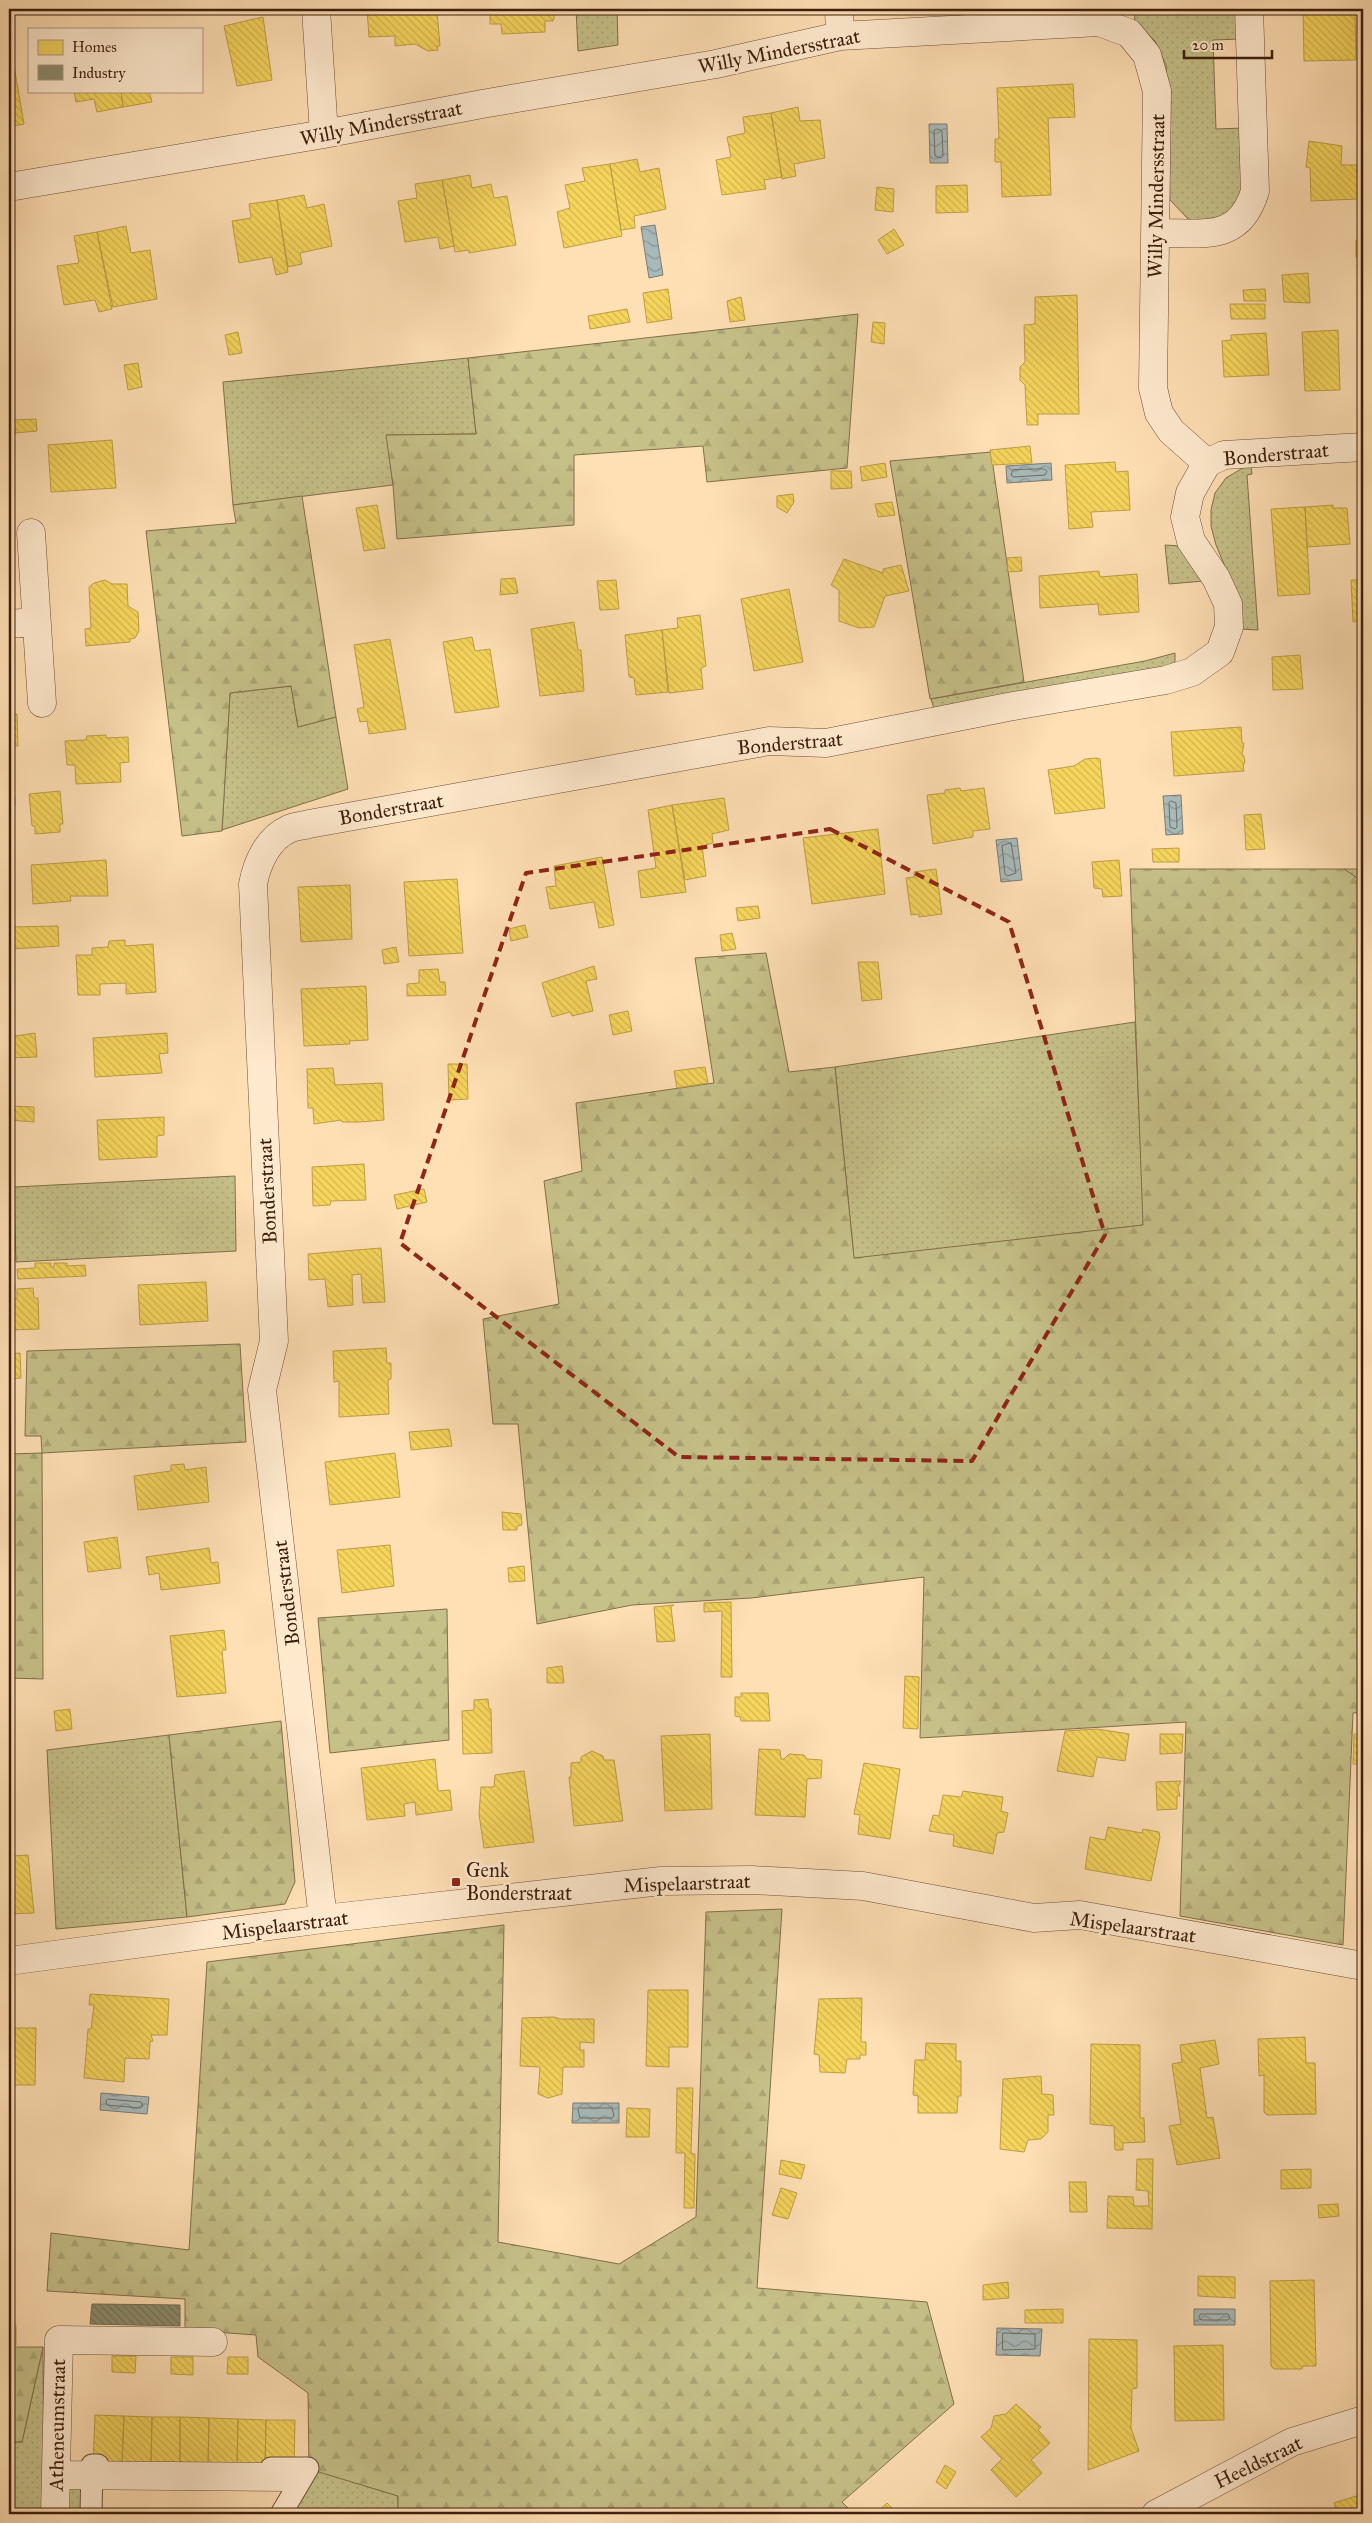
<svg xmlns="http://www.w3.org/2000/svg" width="1372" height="2523" font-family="'IM FELL Great Primer',serif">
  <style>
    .grass { fill: url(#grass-dots); stroke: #826f4b }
    .forest { fill: url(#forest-firs); stroke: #826f4b }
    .water { fill: url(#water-waves); stroke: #7d7b74 }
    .homes { fill: url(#homes-back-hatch); stroke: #be9e44 }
    .industry { fill: url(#industry-back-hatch); stroke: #746b51 }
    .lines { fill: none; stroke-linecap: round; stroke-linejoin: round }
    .shore { stroke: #726c63; stroke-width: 1 }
    .pedestrian-casing { stroke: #6e4e37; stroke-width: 23 }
    .minor-casing { stroke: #6e4e37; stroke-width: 29 }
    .pedestrian { stroke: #ffeace; stroke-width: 21 }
    .minor { stroke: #ffeace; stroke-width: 28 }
    .marked { fill: none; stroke: #8f2418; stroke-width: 4; stroke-dasharray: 10 6; stroke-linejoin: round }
    .poi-dot { fill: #8f2418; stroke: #ffeace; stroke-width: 2 }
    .labels { text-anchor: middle; stroke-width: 5; stroke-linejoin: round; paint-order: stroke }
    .street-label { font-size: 20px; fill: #3d1e0d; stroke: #ffeace }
    .poi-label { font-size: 20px; fill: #3d1e0d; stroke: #ffeace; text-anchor: start }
  </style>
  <defs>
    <pattern id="grass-dots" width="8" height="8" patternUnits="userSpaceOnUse" patternTransform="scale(1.25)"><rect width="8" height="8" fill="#c6c089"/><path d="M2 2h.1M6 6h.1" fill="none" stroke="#aba575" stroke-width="1.8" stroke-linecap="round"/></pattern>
    <pattern id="forest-firs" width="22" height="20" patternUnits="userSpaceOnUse" patternTransform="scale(1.25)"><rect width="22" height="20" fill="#c6c089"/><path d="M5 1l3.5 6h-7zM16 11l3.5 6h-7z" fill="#aba575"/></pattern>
    <pattern id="water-waves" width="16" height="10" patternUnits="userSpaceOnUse" patternTransform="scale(1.25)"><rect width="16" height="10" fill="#a7b9b9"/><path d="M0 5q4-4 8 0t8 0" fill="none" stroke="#899695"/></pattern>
    <pattern id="homes-back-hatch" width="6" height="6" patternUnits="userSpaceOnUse" patternTransform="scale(1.25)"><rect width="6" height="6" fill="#f6d55c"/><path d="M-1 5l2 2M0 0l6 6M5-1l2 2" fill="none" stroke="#d4b64f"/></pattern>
    <pattern id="industry-back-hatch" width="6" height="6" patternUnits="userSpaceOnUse" patternTransform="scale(1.25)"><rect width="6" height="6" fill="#8c8c6e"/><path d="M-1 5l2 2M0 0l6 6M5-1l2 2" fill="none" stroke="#747259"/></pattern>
  </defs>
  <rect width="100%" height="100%" fill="#ffdfb4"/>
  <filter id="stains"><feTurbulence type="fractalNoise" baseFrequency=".004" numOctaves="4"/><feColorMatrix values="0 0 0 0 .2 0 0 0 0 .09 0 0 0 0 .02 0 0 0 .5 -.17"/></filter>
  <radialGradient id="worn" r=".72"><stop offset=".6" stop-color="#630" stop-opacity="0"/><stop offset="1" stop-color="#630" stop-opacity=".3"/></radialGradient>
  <path class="grass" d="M576 9H617L618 45 578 51Z
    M1134 9H1238L1240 39 1213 40 1216 129 1243 128 1244 194 1235 213 1211 222 1188 219 1170 200 1166 65 1155 41 1135 22Z
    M468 358 476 434 387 435 393 485 233 505 223 382Z
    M1246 466H1251L1252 474 1247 475 1258 630 1238 629 1240 602 1216 545 1211 526V510L1215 493 1226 478Z
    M1165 545 1180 546 1204 581 1169 584Z
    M1175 653V667L935 712 931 699 1145 661Z
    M291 686 298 727 336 717 348 789 222 830 230 693Z
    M1344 869H1363V882Z
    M1135 1022 1144 1225 854 1259 835 1067Z
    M235 1176 236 1251 16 1262 14 1187Z
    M169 1735 187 1917 56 1929 47 1750Z
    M43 2347 44 2511 9 2510V2442H22Z
    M308 2468 398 2496V2514H281Z
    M68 2484H92L91 2514H67Z"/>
  <path class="forest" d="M858 314 847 468 707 482 703 446 574 455V525L397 539 393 485 386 435 476 434 468 358Z
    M991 452 1024 682 930 699 890 461Z
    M302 496 336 717 298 727 291 686 230 693 222 831 182 836 146 531 236 523 233 505Z
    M1130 869H1344L1363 882V1712L1353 1713 1343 1945 1180 1916 1186 1722 920 1738 924 1577 751 1598 632 1605 537 1624 518 1424H493L483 1319 559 1304 544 1181 582 1171 576 1103 714 1083 695 958 766 953 789 1072 835 1067 854 1258 1143 1225Z
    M240 1344 246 1442 42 1453 43 1679 9 1678V1454L42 1453 41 1436H25L27 1351Z
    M447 1609 449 1740 330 1753 318 1618Z
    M281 1721 295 1882 285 1904 187 1917 169 1735Z
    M782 1909 757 2288 927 2302 954 2404 842 2502 854 2514H398V2496L309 2469 308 2393 258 2357 256 2335 185 2330V2299L47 2291 51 2233 189 2250 207 1962 504 1925 498 2242 619 2264 696 2217 706 1912Z
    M9 2347H43L22 2442H9Z"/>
  <path class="water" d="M929 124H947L948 163H930Z
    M655 225 663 275 649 278 641 227Z
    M1051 463 1052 480 1007 483 1006 466Z
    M9 763H13L15 805H9Z
    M1181 795 1183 834 1166 835 1163 796Z
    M1017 838 1022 880 1001 882 996 840Z
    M101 2093 149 2097 147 2114 100 2110Z
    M573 2103H619V2123H572Z
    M1194 2309H1235V2325H1194Z
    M997 2328 1042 2329 1040 2356 996 2355Z"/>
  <path class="homes" d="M367 9H435V13L437 12 440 46H437L438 50 428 51 415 44 395 46V36L369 37Z
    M490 9H554V18L553 21H545V32L502 34 501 24H490Z
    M1303 9H1355L1356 60 1304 61Z
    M263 17 272 80 237 86 224 26Z
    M9 60H13L24 124 9 127Z
    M1073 84 1075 117 1048 118 1051 195 1002 197 1001 162H995V139H999L997 88Z
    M74 91H121L123 107 97 112 94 99 76 102Z
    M121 91H149L152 102 123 107Z
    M798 107 800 121 820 120 825 158 794 164 796 176 782 179 771 113Z
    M771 113 782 177 764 180 766 189 722 195 716 160 731 157 727 137 745 133 743 117Z
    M1309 141 1342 146 1341 165H1357L1358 199 1311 201 1310 168 1306 167Z
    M637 159 640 172 659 168 666 209 634 216 635 228 621 230 610 164Z
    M610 164 622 236 564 248 557 212 570 208 565 185 585 181 582 168Z
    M470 175 472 188 491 184 494 198 507 196 516 245 469 253V250L455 252 442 180Z
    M442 180 454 246 440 249 438 237 405 242 398 201 417 198 415 184Z
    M967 185 968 212 936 213V186Z
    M877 187 894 189 893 212 875 210Z
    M304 195 307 208 324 204 332 246 300 253 302 264 288 267 277 200Z
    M277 200 288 272 276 275 272 257 239 263 232 221 251 218 249 204Z
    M126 226 131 253 150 250 157 299 113 307 97 232Z
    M894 229 904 245 887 254 878 240Z
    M97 232 112 309 99 312 95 300 64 305 57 266 79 263 74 236Z
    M1356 240H1363V257H1356Z
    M1308 273 1310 303 1284 302 1282 275Z
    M1363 275V286L1358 280Z
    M668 289 672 319 647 323 643 293Z
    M1265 289 1266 301H1244L1243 290Z
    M1077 295 1079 414H1038V425H1027L1025 385 1020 380V367L1025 362 1024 325 1035 324V297Z
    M741 297 745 320 730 322 727 301Z
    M1230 304H1265V319H1231Z
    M627 309 630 322 590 329 588 316Z
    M873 322 885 323 884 344 871 342Z
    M1338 330 1340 390 1305 391 1302 332Z
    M238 332 242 353 229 355 225 335Z
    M1266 333 1269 375 1224 377 1222 341 1231 340V335Z
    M138 363 142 387 128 390 124 365Z
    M36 419 37 431 15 433 14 420Z
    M112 440 116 488 51 492 48 445Z
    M1030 446 1032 463 992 465 990 450Z
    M1115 462 1116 472 1128 471 1130 510 1091 512 1093 527 1069 529 1065 465Z
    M885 463 887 477 862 481 860 467Z
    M831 471H851L852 488 831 489Z
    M793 494 794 502 787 513 777 507V496Z
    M892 502 895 515 878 517 875 504Z
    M377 505 385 548 364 551 356 508Z
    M1333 505V508H1347L1350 544 1307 547 1305 507Z
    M1305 507 1310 594 1278 596 1271 509Z
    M1021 557 1022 571 1008 572 1007 558Z
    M844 559 883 573V569L901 565 909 591 885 596 874 627 859 628 839 621V590L831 585Z
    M1099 571 1100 577 1137 574 1139 612 1099 615 1098 604 1040 608 1039 576Z
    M515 578 518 593 500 595 501 579Z
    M105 580 112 584H127L128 606 138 612 139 631 135 638 130 639V642L86 646 85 629 91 628 89 587 94 583Z
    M616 580 619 609 600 610 597 581Z
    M1351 580H1363V621L1353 622Z
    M789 589 803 662 754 671 741 599Z
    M700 615 706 666 701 668 703 689 669 693 662 630 678 628 677 618Z
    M574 622 578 650H581L584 691 540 696 531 629Z
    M662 630 668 692 636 695 634 678 629 677 625 635Z
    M472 637 475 651 490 649 499 707 455 713 443 642Z
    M390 639 406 729 369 734 367 721 360 722 357 709 364 707 354 645Z
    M1300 655 1303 689 1273 690 1272 657Z
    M9 714H17L18 746H9Z
    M1241 727 1242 743H1244L1242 755 1244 756 1245 763 1243 764 1244 771 1174 776 1171 732Z
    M106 735V738L128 737 129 762 120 763 121 782 76 784 75 765H67L65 741 86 740 87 736Z
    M1096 758 1100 759 1105 808 1055 814 1048 770 1074 766 1085 759Z
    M960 788 961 791 984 788 990 829 973 831V837L933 844 927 795 945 793V790Z
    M60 791 63 824H60V832L35 834V826H32L29 794Z
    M724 798 729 830 712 834 713 843 702 846 706 876 685 880 672 805Z
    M672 805 686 892 641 898 638 871 656 868 648 810Z
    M1261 814 1265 849 1246 850 1244 815Z
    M878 829 885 894 812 904 803 838Z
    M1179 848V862H1153L1152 849Z
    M602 857 614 925 599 928 594 902 550 909 546 887 556 886 554 866Z
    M106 860 108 896H70L71 901 33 904 31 865Z
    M1119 860 1122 896 1103 897 1102 889 1094 888 1092 862Z
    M936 869 942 914 919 917V914L911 915 906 878 914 877V872Z
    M457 879 463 953 409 956 404 882Z
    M350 885 352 939 301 942 298 887Z
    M758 906 760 918 738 921 736 908Z
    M525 925 528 937 511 941 509 929Z
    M58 926 59 946 12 949 11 927Z
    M11 927V946L9 947V928Z
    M732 933 736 949 722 951 720 935Z
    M125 940V946L153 944 156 992 126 994V983L100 984V995H78L76 955H92V948L108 947 109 941Z
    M396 947 399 962 384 964 382 950Z
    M858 962H878L882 999 862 1001Z
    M594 966 597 979 586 981 593 1011 572 1016 570 1012 552 1017 542 983Z
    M438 969 440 982H445L446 995 407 996V984L419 983V970Z
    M366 986 368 1040 349 1041 350 1044 304 1046 301 989Z
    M628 1011 632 1031 613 1035 609 1015Z
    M35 1033 37 1057 9 1058V1037Z
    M167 1033 168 1053 159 1054 162 1073 95 1077 93 1038Z
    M448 1064H467L468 1099 449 1100Z
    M705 1067 708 1083 677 1088 674 1071Z
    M333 1068 335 1085 382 1083 384 1120 360 1122H342L341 1120 314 1124 313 1108H308L307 1069Z
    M9 1106 34 1107V1122L9 1120Z
    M164 1117V1135L157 1136V1157L99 1160 97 1120Z
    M364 1164 366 1200 331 1201 330 1205 313 1206 312 1167Z
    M9 1189 12 1218H9Z
    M424 1189 427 1202 397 1209 394 1195Z
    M381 1248 385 1302 363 1303 361 1274 352 1275 353 1305 328 1307 325 1279 309 1280 308 1254Z
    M35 1263H51V1267H54V1263H67V1266L85 1265 86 1276 18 1279 17 1269 35 1268Z
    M9 1271H14L15 1290 9 1291Z
    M206 1282 208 1321 140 1325 138 1285Z
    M33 1288 34 1298H38L39 1329 11 1330 10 1299H17V1289Z
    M386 1348 387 1363H391V1379L388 1380 389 1414 339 1417V1381L334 1382 333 1351Z
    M20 1353 21 1378 9 1379V1354Z
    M449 1429 452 1446 411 1450 409 1432Z
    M395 1453 400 1497 330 1505 325 1462Z
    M184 1464 185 1470 206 1467 209 1502 138 1510 134 1476 171 1471V1465Z
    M502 1512 521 1514 522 1525 517 1526V1530H503Z
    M117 1537 121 1568 88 1572 84 1542Z
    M390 1545 394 1586 342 1593 337 1550Z
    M209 1548 211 1563 218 1562 220 1583 161 1590 159 1573 149 1575 146 1557Z
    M524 1566 525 1581 509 1582 508 1568Z
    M731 1602 732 1677H721L722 1611 704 1612V1603Z
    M674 1605 671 1607 675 1641 657 1642 654 1607Z
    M224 1630 226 1650H222L226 1693 177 1697 170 1636Z
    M562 1666 564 1683H547V1668Z
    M905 1676 919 1677 918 1729 903 1728Z
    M741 1693H768L770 1721H741L740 1717 735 1716V1697H741Z
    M488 1699 489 1709H491L492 1753 463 1754 462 1711 474 1710V1700Z
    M70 1709 72 1729 56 1731 54 1711Z
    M1097 1729 1129 1734 1125 1761 1097 1757 1093 1777 1057 1771 1065 1731Z
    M710 1734 712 1809 665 1811 661 1736Z
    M1160 1734H1183L1182 1753 1160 1754Z
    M1354 1734 1363 1735V1764H1353Z
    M759 1749 780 1750 781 1759H784L789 1754 804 1755 807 1759 822 1760 821 1778 807 1779 805 1817 755 1815Z
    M592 1751 603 1756 604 1760H614L623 1821 574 1826 569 1777H571V1763L581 1762V1757Z
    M435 1759 438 1791 450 1790 452 1810 416 1815 415 1802 404 1804 405 1816 367 1820 361 1768Z
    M864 1763 900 1769 890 1839 858 1834 860 1815 854 1814Z
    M524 1771 534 1842 484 1848 479 1814 481 1787H494L495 1775Z
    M1181 1781 1178 1787 1180 1796H1177V1809L1157 1810 1156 1782Z
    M963 1791 1003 1797 1001 1811 1008 1813 1004 1832 997 1833 993 1854 953 1846 954 1835 929 1831 933 1815 939 1816 943 1795 961 1797Z
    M1108 1827 1142 1833 1143 1829 1159 1832 1160 1837 1151 1881 1085 1869 1090 1837 1105 1840Z
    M9 1831 12 1856 28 1855 34 1913 9 1914Z
    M1363 1838V1885H1362Z
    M648 1990H688V2047H669V2067L646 2066Z
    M90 1994 169 1999 167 2035H151L153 2041 150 2042 149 2059 125 2058 124 2082 84 2078 88 2029H91L94 2005H89Z
    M862 1998 861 2042H866V2055H860V2059H847L845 2073 820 2072 819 2055 814 2054 819 1999Z
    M554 2017 560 2019H594V2043L580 2042V2050H584V2067H563L562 2094 548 2098 538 2094 540 2067 520 2066 522 2018Z
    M9 2028H36L35 2085H9Z
    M1305 2037 1306 2063H1315L1316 2114 1267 2115 1264 2112V2075L1259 2076 1258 2039Z
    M1362 2038H1363V2083Z
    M1215 2040 1219 2064 1200 2068 1207 2118 1213 2117 1220 2158 1177 2165 1169 2126 1181 2124 1172 2064 1182 2062 1180 2045Z
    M926 2043 956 2044V2061H961V2096H958L957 2113H918V2096L913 2095 915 2060H925Z
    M1091 2044 1140 2045V2118H1144L1145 2142 1123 2143V2150H1115L1114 2126 1090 2124Z
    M1041 2076 1042 2094 1053 2095 1054 2115H1048V2132L1041 2139 1028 2140 1024 2152 1000 2149 1003 2079Z
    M677 2088H693L691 2153 695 2154 694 2208H684L685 2153H676Z
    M627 2108 650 2109 649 2137H626Z
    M1137 2159H1153L1152 2229 1107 2228 1108 2196 1133 2197 1134 2206H1149L1148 2191 1136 2190Z
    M781 2160 805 2165 801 2179 779 2174Z
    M1311 2169V2188L1281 2189V2170Z
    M1069 2182H1086L1087 2212H1070Z
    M781 2188 797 2193 788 2219 772 2215Z
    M1338 2204 1339 2216 1319 2218 1318 2205Z
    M1198 2276 1235 2277V2298L1198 2296Z
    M1314 2280 1316 2366H1303L1302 2369H1274L1271 2366 1270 2281Z
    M1008 2282 1009 2298 983 2300V2285Z
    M1063 2309V2323H1025V2310Z
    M9 2325H16V2345H9Z
    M1089 2339 1137 2340V2388L1132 2389 1131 2428 1139 2451 1088 2470Z
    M1223 2345 1224 2420 1175 2421 1174 2346Z
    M112 2356H136L135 2373 112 2372Z
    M171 2357H193V2375L171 2374Z
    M228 2357H248V2374H227Z
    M1016 2404 1041 2427 1038 2430 1050 2443 1031 2460 1042 2473 1016 2497 991 2470 1002 2459 981 2437 991 2428 994 2416 1006 2414Z
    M95 2415 124 2416 122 2464H93Z
    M124 2416 152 2417 151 2465 122 2464Z
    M152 2417H180V2465H151Z
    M180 2417 209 2418 208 2466 180 2465Z
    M209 2418 238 2419 237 2466H208Z
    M238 2419 266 2420 265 2467 237 2466Z
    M266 2420H295L294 2467H265Z
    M945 2465 956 2472 946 2489 936 2482Z
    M1356 2496 1363 2514H1338L1334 2503Z
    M887 2503 898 2514H875Z"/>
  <path class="industry" d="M92 2304 180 2305V2326L90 2324Z"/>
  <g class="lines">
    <path class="shore" d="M937 129 942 131 943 156 941 158 935 156 934 131Z
      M1044 469 1047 471 1045 475 1014 477 1011 475 1013 470Z
      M1171 801 1176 803 1177 827 1175 829 1170 827 1169 803Z
      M1011 843 1016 873 1007 876 1005 874 1002 846Z
      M108 2099 141 2102 143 2106 140 2108 107 2105 106 2101Z
      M580 2108H612L614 2116 612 2118H580L578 2110Z
      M1201 2314H1228L1230 2318 1228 2320H1201L1199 2317Z
      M1003 2333 1035 2334V2349L1003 2350Z"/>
    <defs>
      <path id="pedestrian" d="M271 2468H308L281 2514
        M91 2514 92 2465H98"/>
      <path id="minor" d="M316 9 324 134
        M839 9 840 36
        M9 187 324 134 482 104 716 64 840 36 1099 22 1129 33 1147 55 1157 91 1153 388 1159 413 1171 431 1207 463
        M1156 233C1202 232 1239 244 1255 191L1249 9
        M31 533 42 703
        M9 624 36 622
        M323 1919 262 1390 274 1341 253 884C257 863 268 838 289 829 295 826 303 826 309 824L769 741 826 743 1008 707 1166 680 1192 672 1220 652 1229 627 1228 604 1216 578 1191 541 1185 517 1190 493 1207 463 1224 455 1363 447
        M9 1961 323 1919 661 1881 752 1880 863 1886 1034 1918 1080 1915 1363 1966
        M56 2475 289 2477
        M55 2514 59 2340 213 2342
        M1156 2514 1292 2442 1363 2420"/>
    </defs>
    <use href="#pedestrian" class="pedestrian-casing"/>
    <use href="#minor" class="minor-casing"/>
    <use href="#pedestrian" class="pedestrian"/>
    <use href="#minor" class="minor"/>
  </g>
  <path class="marked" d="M830 829 1009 922 1105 1235 972 1461 679 1457 400 1243 526 873Z"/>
  <rect class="poi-dot" x="451" y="1877" width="10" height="10" rx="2.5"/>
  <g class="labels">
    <g class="street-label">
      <text transform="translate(779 51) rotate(-11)" y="7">Willy Mindersstraat</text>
      <text transform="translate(381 123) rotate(-11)" y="7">Willy Mindersstraat</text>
      <text transform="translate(1156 196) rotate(-89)" y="7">Willy Mindersstraat</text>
      <text transform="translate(1276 454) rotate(-5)" y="7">Bonderstraat</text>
      <text transform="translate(790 743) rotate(-5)" y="7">Bonderstraat</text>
      <text transform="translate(391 809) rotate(-10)" y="7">Bonderstraat</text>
      <text transform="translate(267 1191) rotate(-93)" y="7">Bonderstraat</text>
      <text transform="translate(286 1593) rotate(-97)" y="7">Bonderstraat</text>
      <text transform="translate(687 1883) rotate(-2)" y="7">Mispelaarstraat</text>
      <text transform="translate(285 1925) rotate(-7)" y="7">Mispelaarstraat</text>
      <text transform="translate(1133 1927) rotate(8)" y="7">Mispelaarstraat</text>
      <text transform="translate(57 2425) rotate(-89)" y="7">Atheneumstraat</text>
      <text transform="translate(1258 2462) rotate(-26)" y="7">Heeldstraat</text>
    </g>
    <g class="poi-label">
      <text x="466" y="1877">Genk<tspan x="466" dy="23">Bonderstraat</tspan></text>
    </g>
  </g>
  <rect width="1372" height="2523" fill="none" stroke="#ffdfb4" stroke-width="30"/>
  <rect x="10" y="10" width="1352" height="2503" fill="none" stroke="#3d1e0d" stroke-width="2.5"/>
  <rect x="15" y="15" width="1342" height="2493" fill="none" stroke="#3d1e0d"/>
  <rect x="28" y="28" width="175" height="65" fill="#ffeace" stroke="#b19881"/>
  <rect x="38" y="40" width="25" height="15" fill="#f6d55c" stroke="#b19881"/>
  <text x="72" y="52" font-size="15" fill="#3d1e0d">Homes</text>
  <rect x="38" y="65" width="25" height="15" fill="#8c8c6e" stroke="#b19881"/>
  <text x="72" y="78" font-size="15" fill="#3d1e0d">Industry</text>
  <path d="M1184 50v8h88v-8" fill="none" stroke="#3d1e0d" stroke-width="2.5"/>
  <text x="1192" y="50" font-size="15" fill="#3d1e0d" stroke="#ffeace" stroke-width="4" paint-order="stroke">20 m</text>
  <rect width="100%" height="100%" filter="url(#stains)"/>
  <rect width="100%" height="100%" fill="url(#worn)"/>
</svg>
